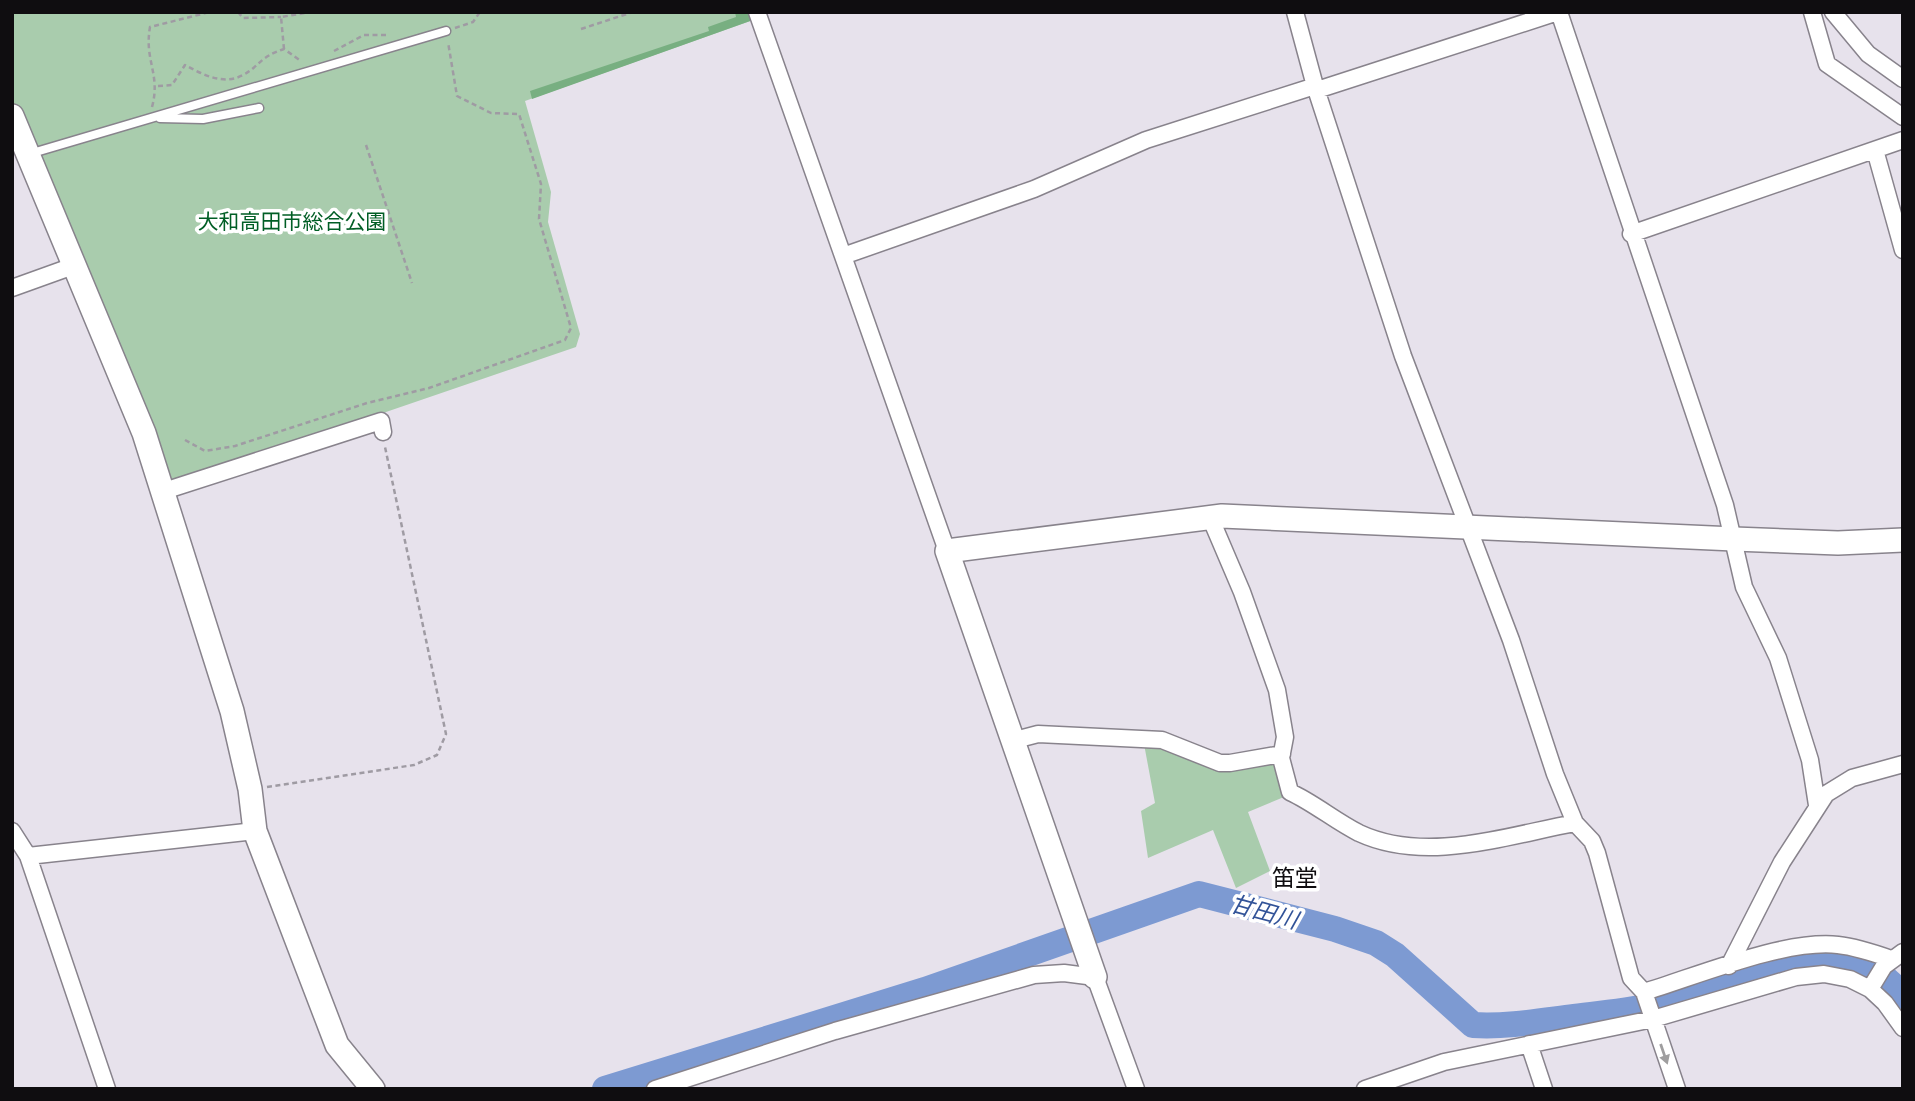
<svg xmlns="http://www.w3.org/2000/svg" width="1915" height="1101" font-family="Commissioner,'Noto Sans JP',sans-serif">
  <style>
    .green { fill: #a9ccad }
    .forest { fill: #78af81 }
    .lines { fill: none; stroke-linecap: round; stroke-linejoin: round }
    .river { stroke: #7d9ad2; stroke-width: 26 }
    .lane-casing { stroke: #88838c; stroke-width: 11 }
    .street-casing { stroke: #88838c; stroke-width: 19 }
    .secondary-casing { stroke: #88838c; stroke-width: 26 }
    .path { stroke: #9f9ba3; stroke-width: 2.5; stroke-dasharray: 5 3.5; stroke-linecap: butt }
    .lane { stroke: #fff; stroke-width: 8 }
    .street { stroke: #fff; stroke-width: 16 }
    .secondary { stroke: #fff; stroke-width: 23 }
    .oneway { fill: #9f9e9f }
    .labels { text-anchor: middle; stroke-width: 7; stroke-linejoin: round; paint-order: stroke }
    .park-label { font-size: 21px; fill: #005e25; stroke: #fff }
    .neighbourhood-label { font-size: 23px; fill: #0f0d10; stroke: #fff }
    .water-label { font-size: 23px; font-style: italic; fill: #325398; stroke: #fff }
  </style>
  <rect width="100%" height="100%" fill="#e7e2ec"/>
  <path class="green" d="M12 12H750L753 20 525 101 551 192 548 222 580 334 576 347 167 487 12 103Z
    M1144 744 1274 762 1284 797 1248 812 1270 871 1236 888 1213 830 1148 858 1141 811 1155 803Z"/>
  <path class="forest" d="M735 12H750L753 20 532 99 530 91 709 31 708 27 736 17Z"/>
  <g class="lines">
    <path class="river" d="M605 1089 925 990 1199 894 1335 929 1376 943 1395 955 1473 1025C1507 1027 1541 1021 1574 1017 1602 1013 1631 1011 1659 1004 1734 985 1840 919 1903 996"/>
    <defs>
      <path id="lane" d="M160 118 203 119 259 108
        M29 154 446 31"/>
      <path id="street" d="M757 12 947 551
        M1295 12 1315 86 1403 356 1511 640 1555 774 1575 823 1592 841 1597 853 1631 978 1644 992 1677 1089
        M1559 12 1725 505 1744 587 1778 658 1810 760 1817 805
        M1812 12 1827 64 1903 117
        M1833 12 1868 54 1903 79
        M1317 90 1558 12
        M1875 150 1903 250
        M1631 234 1903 140
        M843 256 1034 189 1146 140 1315 86
        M12 288 76 265
        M164 491 381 421 383 432
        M1210 517 1242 592 1277 690 1285 737 1281 758 1290 792C1314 803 1335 821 1359 833 1426 864 1505 836 1575 823
        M1011 741 1038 734 1162 740 1220 763H1230L1282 754
        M12 831 28 856 107 1089
        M28 856 255 831
        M1729 966 1782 862 1826 794 1852 778 1903 764
        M1870 989 1884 966 1903 952
        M1644 992C1697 976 1785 939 1838 945 1856 947 1874 953 1891 959
        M1529 1044 1544 1089
        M655 1089 835 1031 1034 975 1064 973 1095 977 1136 1089
        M1365 1089 1444 1062 1653 1019 1796 977 1824 974 1850 979 1870 989 1885 1003 1903 1028"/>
      <path id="secondary" d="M12 116 144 433 232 711 250 789 255 831 337 1045 373 1089
        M1095 977 947 551 1222 516 1734 539 1838 543 1903 540"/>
    </defs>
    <use href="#lane" class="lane-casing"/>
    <use href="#street" class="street-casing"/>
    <use href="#secondary" class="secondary-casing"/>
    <path class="path" d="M238 12 243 18 281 17
      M455 28 473 22 480 12
      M581 29 633 12
      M284 49 281 17 311 12
      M334 51 364 35H387
      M158 86 172 85 185 65C202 74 223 86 243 75 260 66 259 57 284 49L301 61
      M152 107C161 74 144 61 150 27L210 12
      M366 145 412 283
      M185 440 205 451 235 446 367 403 429 388 565 340 571 328 539 219 541 184 519 114 491 113 457 96 448 42
      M267 787 414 765 437 755 446 734 385 447"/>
    <use href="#lane" class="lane"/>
    <use href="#street" class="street"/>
    <use href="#secondary" class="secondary"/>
  </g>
  <defs><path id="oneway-solid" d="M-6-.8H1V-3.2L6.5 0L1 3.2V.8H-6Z" transform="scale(1.75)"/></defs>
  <use class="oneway" href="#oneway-solid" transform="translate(1664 1054) rotate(71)"/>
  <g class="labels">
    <g class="park-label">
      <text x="292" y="229">大和高田市総合公園</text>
    </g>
    <g class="neighbourhood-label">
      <text x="1295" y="886">笛堂</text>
    </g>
    <g class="water-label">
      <text transform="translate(1264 912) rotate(15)" y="8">甘田川</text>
    </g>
  </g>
  <rect width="1915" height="1101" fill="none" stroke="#0f0d10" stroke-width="28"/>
</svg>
